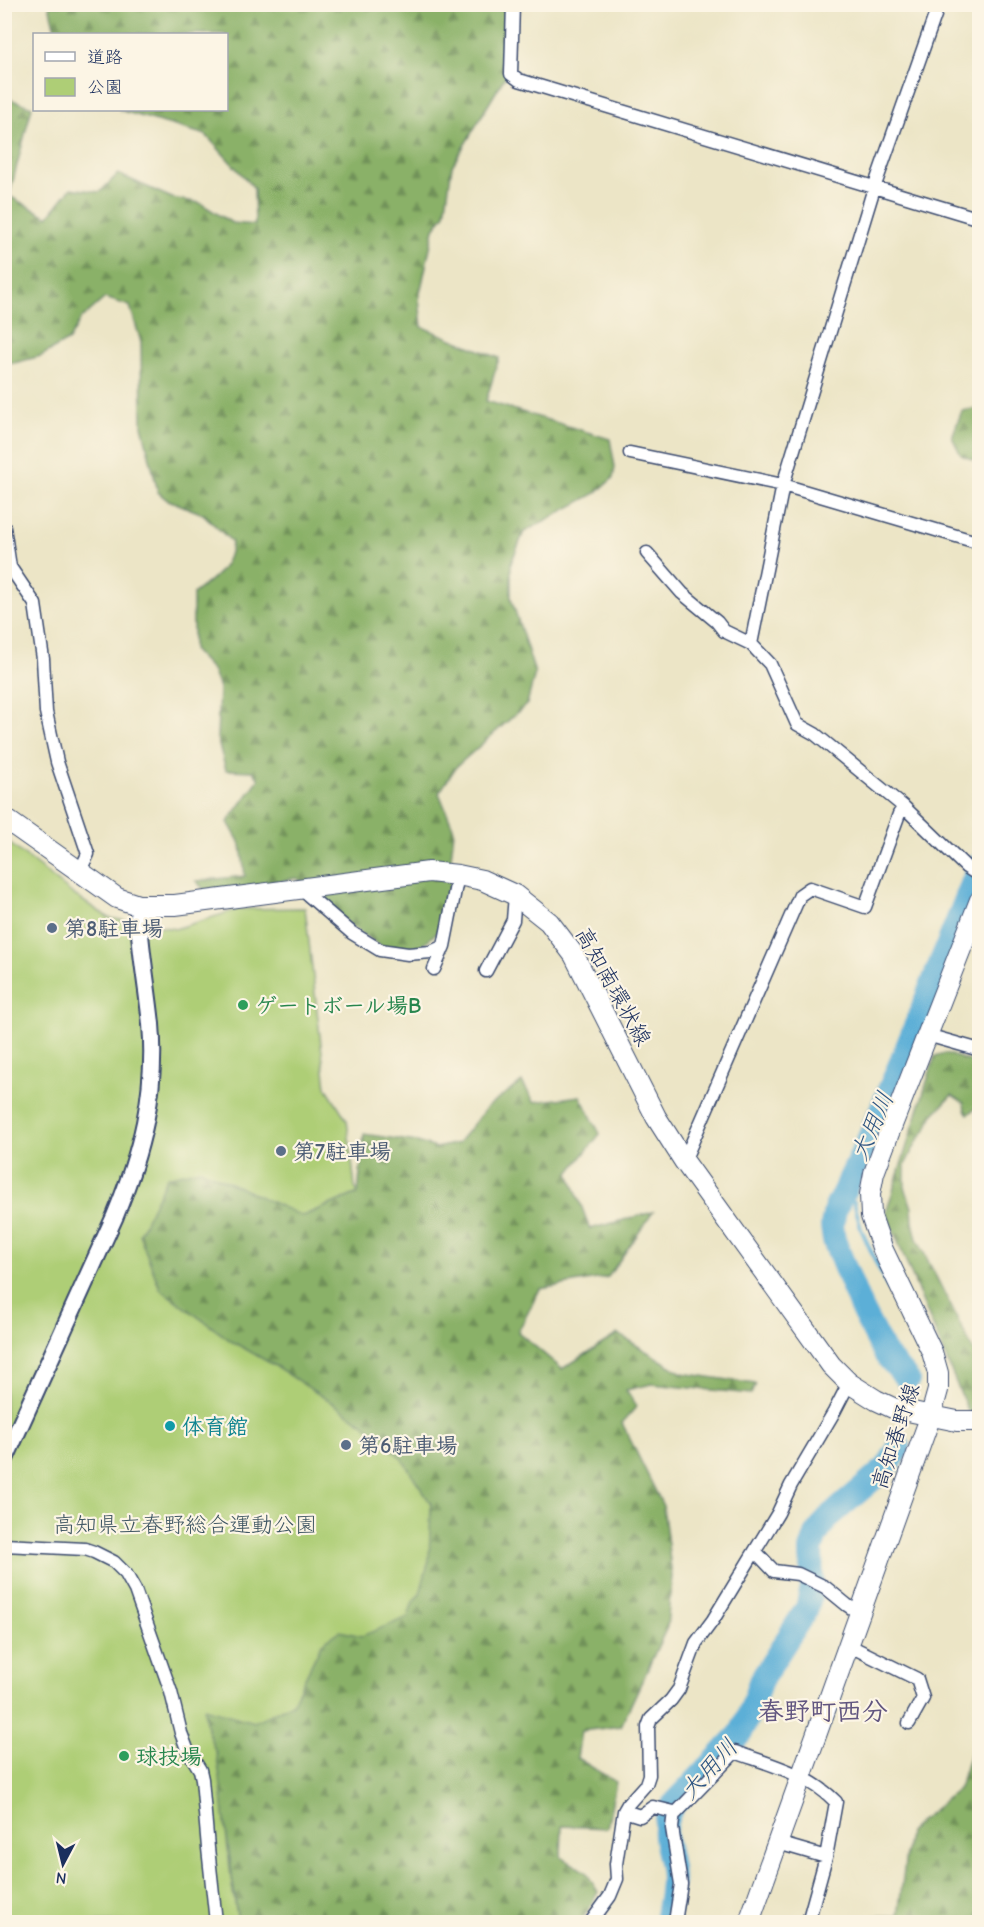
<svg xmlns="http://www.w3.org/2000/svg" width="984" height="1927" font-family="'Comic Neue','Klee One',sans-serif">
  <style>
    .forest { fill: url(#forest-firs); stroke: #527062; stroke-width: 1.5 }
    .green { fill: #aece76; stroke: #647e6a; stroke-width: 1.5 }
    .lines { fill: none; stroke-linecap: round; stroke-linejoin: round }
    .stream { stroke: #5bafd7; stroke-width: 4 }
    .river { stroke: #5bafd7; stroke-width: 24 }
    .minor-casing { stroke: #3a4a6e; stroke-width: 15 }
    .tertiary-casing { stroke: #3a4a6e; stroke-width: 20 }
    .primary-casing { stroke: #3a4a6e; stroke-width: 22 }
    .minor { stroke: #fff; stroke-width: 12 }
    .tertiary { stroke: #fff; stroke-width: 16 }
    .primary { stroke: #fff; stroke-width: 20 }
    .service-dot { fill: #5c6f8a; stroke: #fcf5e5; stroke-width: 2 }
    .leisure-dot { fill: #2e9e5b; stroke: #fcf5e5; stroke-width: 2 }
    .culture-dot { fill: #0f9aa8; stroke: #fcf5e5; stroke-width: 2 }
    .labels { text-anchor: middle; stroke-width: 4.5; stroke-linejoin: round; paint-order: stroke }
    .service-label { font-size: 22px; font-weight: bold; fill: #4e5e75; stroke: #fcf5e5; text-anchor: start }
    .street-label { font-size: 22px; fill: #1b2f5e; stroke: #fcf5e5 }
    .leisure-label { font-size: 22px; font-weight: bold; fill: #27864d; stroke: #fcf5e5; text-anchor: start }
    .culture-label { font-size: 22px; font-weight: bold; fill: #0d838f; stroke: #fcf5e5; text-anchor: start }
    .park-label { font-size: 22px; fill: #405764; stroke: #fcf5e5 }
    .water-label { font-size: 24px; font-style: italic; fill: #2e5582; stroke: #fcf5e5 }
    .quarter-label { font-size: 26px; font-weight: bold; fill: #625680; stroke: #fcf5e5 }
  </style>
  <defs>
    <pattern id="forest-firs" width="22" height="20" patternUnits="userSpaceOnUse" patternTransform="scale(1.5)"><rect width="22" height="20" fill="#8ab167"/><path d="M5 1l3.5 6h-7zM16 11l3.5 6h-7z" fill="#709058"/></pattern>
  </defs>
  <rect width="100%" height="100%" fill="#fcf5e5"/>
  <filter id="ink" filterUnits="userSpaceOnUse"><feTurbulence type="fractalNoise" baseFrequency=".0167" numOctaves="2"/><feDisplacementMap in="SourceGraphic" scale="12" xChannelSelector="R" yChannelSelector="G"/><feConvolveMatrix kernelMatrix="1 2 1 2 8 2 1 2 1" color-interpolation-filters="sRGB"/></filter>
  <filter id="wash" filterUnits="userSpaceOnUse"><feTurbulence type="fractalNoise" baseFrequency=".008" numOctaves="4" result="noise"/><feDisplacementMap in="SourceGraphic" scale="24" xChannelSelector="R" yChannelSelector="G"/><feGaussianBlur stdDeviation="1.35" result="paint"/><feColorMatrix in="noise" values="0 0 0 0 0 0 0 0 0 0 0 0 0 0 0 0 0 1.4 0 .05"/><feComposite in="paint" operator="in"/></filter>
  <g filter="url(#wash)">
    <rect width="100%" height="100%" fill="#ece5c6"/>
    <path class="forest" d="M49 5H505L506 75 452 166 445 214 434 229 419 298 422 327 499 358 486 401 610 439 615 467 613 478 596 493 524 532 511 563V598L535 673 527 704 456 767 439 793 454 830 451 858 450 899 444 926 419 948 382 947 352 927 297 878 208 894 196 881 245 876 241 845 228 822 259 779 253 771 226 770 217 738 219 688 212 670 193 650V594C213 578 229 570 232 542L203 514 166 499 158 492 142 426 141 342 130 306 105 298 81 319 69 340 41 356 14 363 5 361 4 97 32 107 9 196 48 217 71 188 100 192 118 174 172 198 200 203 232 223 255 225 254 188 206 135 119 110H226V34H56Z
      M979 408H980L979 462 961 455 952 437 962 411Z
      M945 1053 979 1064V1106L968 1114 965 1110 964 1103 952 1095 932 1116 928 1127 918 1140 905 1165V1187L912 1208 913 1222 917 1239 972 1348 979 1359V1416L969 1414 886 1213 935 1056Z
      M522 1082 534 1102 580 1096 600 1134 569 1173 590 1229 653 1212 608 1277 540 1289 518 1332 562 1369 618 1334 682 1373 756 1384 751 1394 652 1384 626 1390 637 1406 622 1423 663 1506 672 1576 667 1627 621 1726 581 1731 577 1758 616 1782 607 1828 562 1826 561 1857 586 1872 598 1892 581 1922H238L216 1753 207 1730 204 1707 292 1704 322 1643 340 1631 362 1636 430 1528 431 1504 402 1459 277 1367 231 1341 160 1289 139 1234 167 1176 200 1169 303 1216 358 1193 364 1134 417 1142 436 1148 458 1143 487 1107Z
      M979 1728V1922H873L872 1916H898L909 1831 959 1788Z"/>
    <path class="green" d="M4 839 74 895 109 918 175 929 239 909 305 908 326 1087 347 1120 355 1187 358 1193 302 1216 200 1169 167 1177 139 1234 160 1289 231 1341 277 1367 363 1423 402 1459 431 1504 429 1560 420 1594 413 1601 408 1617 362 1636 340 1631 322 1643 292 1704 254 1722 204 1708 207 1730 216 1753 220 1778 232 1886 238 1922H5Z"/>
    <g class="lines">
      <path class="stream" d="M844 1191 854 1202 861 1229 880 1271 923 1358"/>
      <path class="river" d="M908 1380 885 1354 861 1308 834 1240 832 1226 835 1210 866 1145 903 1057 980 864
        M666 1922C668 1909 672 1893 672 1879 672 1850 655 1835 673 1805L741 1733 753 1704 760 1682 807 1608 812 1588 811 1550 816 1535 828 1518 887 1467 899 1447"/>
    </g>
  </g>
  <g filter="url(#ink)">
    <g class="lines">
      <defs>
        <path id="minor" d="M513 4 511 74 519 80 980 219
          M939 4 874 188 783 485 751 644 770 664 797 724 815 734 904 807 966 867 980 876
          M630 453 783 485 980 543
          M4 527 10 567 35 604 43 659 46 712 57 762 88 854 79 873
          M647 553 682 593 717 622 724 631 751 644
          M301 889 352 933 380 950 408 954 431 952 444 946 458 875
          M434 969 444 946
          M486 971 513 920 515 895
          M927 1035 980 1050
          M684 1161 800 895 810 888 865 907 899 814 904 807
          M4 1545 85 1549 94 1552 114 1562 126 1574 135 1590 171 1692 181 1733 187 1749 200 1770 202 1779 208 1848 216 1922
          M755 1551 774 1571 798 1574 825 1587 847 1605 859 1613
          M848 1645 917 1679 923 1698 909 1723
          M624 1811 640 1816 653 1807 674 1812
          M778 1843 826 1857 808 1922
          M591 1922 610 1896 617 1879 616 1864 624 1811 628 1804 646 1784 649 1775 648 1727 651 1719 671 1700 679 1689 696 1643 713 1620 778 1513 791 1485 834 1412 849 1383
          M675 1922 681 1884 672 1828 674 1812 676 1813 735 1752C771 1765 809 1774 836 1802L826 1857"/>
        <path id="tertiary" d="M4 1461 115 1216C141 1153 157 1093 151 1024 147 984 139 945 138 905"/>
        <path id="primary" d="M4 818 117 898 138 905H175L429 872 458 875 482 880 515 895 549 922 574 955 656 1117 684 1161 831 1365 849 1383 876 1400 893 1408 957 1421H980
          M749 1922 931 1415 938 1390V1373L932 1352 883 1250 871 1216 870 1194 874 1173 889 1133 980 900"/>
      </defs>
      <use href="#minor" class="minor-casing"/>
      <use href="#tertiary" class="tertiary-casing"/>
      <use href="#primary" class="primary-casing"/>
      <use href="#minor" class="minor"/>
      <use href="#tertiary" class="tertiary"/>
      <use href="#primary" class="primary"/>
    </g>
  </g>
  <g class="service-dot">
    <circle cx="52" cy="928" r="6"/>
    <circle cx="281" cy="1151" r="6"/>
    <circle cx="346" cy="1445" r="6"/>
  </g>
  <g class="leisure-dot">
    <circle cx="243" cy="1005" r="6"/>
    <circle cx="124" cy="1756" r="6"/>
  </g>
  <circle class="culture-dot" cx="170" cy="1426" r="6"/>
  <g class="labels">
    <g class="service-label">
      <text x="64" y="936">第8駐車場</text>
      <text x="293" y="1159">第7駐車場</text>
      <text x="358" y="1453">第6駐車場</text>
    </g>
    <g class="street-label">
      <text transform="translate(614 986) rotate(61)" y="8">高知南環状線</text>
      <text transform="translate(895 1436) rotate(-72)" y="8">高知春野線</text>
    </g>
    <g class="leisure-label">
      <text x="255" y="1013">ゲートボール場B</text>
      <text x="136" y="1764">球技場</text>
    </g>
    <g class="culture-label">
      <text x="182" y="1434">体育館</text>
    </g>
    <g class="park-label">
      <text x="185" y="1532">高知県立春野総合運動公園</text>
    </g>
    <g class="water-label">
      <text transform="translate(872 1126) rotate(-66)" y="8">大用川</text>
      <text transform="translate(709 1769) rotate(-48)" y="8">大用川</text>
    </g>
    <g class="quarter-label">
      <text x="823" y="1720">春野町西分</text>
    </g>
  </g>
  <rect width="984" height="1927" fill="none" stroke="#fcf5e5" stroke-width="24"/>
  <rect x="33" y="33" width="195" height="78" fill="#fcf5e5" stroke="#a2a6af" stroke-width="1.5"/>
  <rect x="45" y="52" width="30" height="9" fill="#ffffff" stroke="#a2a6af" stroke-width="1.5"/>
  <text x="87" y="63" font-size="18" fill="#1b2f5e">道路</text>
  <rect x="45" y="78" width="30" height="18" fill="#aece76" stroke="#a2a6af" stroke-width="1.5"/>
  <text x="87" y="93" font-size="18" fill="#1b2f5e">公園</text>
  <g transform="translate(63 1864) rotate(187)" stroke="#fcf5e5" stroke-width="4.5" paint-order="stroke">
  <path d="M0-4.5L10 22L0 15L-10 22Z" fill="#1b2f5e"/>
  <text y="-9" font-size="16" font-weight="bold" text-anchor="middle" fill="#1b2f5e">N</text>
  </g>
</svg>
